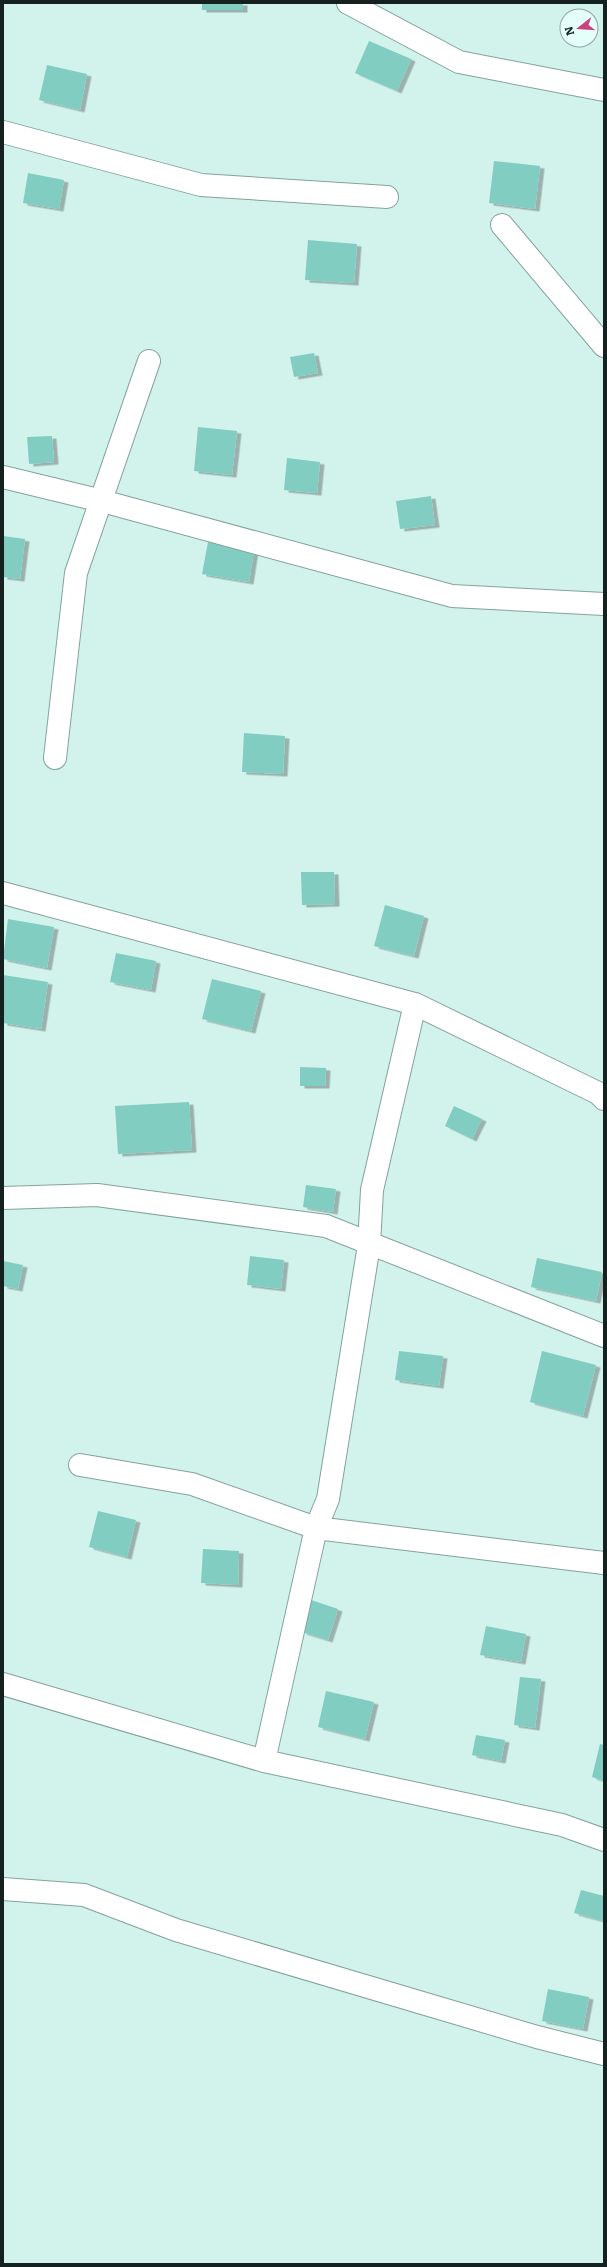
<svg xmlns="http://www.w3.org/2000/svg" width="607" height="2267" font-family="Literata,serif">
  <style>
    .building { fill: #81cdc1; filter: url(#shadow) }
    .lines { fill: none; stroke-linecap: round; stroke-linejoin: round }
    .minor-casing { stroke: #84a29d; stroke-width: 24 }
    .minor { stroke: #fff; stroke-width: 22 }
  </style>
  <defs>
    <filter id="shadow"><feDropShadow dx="4.5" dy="2.5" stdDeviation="0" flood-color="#0004"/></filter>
  </defs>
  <rect width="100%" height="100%" fill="#d2f2ec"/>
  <path class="building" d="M202 3H243V10H202Z
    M369 41 411 59 397 91 355 73Z
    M47 65 87 74 80 110 39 100Z
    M494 161 540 166 535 209 489 203Z
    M28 173 64 180 59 209 23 203Z
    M308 240 357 244 354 283 305 280Z
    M314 353 318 373 294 377 290 357Z
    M198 427 237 431 232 475 194 471Z
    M52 436 54 462 29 464 27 437Z
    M287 458 320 462 317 493 284 490Z
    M431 496 435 525 400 529 396 501Z
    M3 536 25 539 20 579 3 577Z
    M208 542 254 550 249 582 202 574Z
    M244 733 285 736 283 774 242 772Z
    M301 872H334L335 904 302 905Z
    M385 905 424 916 414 956 374 946Z
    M8 919 54 927 47 968 3 959Z
    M116 953 156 961 151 990 110 982Z
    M3 975 48 982 41 1029 3 1023Z
    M212 979 261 991 251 1031 202 1019Z
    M300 1067 326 1068 325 1086H300Z
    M189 1102 192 1150 118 1154 115 1106Z
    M454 1106 482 1119 472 1139 445 1126Z
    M306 1185 336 1189 333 1212 303 1207Z
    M250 1256 284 1260 281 1289 247 1285Z
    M537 1258 602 1272 596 1301 531 1287Z
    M3 1261 23 1265 18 1289 3 1286Z
    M399 1351 443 1356 439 1386 395 1380Z
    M542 1351 596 1365 583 1416 530 1402Z
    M98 1511 136 1520 127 1557 89 1547Z
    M203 1549 239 1551 238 1585 201 1583Z
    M311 1600 338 1609 328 1640 302 1632Z
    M486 1626 526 1634 521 1662 480 1655Z
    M520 1677 541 1679 535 1728 514 1725Z
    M326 1691 374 1702 365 1739 318 1727Z
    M476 1735 505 1740 501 1761 472 1755Z
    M600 1744 604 1745V1781L592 1777Z
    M581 1890 604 1896V1921L574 1913Z
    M548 1989 589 1997 583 2029 542 2021Z"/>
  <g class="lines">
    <defs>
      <path id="minor" d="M348 3 459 62 604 90
        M3 132 201 185 387 197
        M502 225 604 346
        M3 477 102 501 452 596 604 604
        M55 758 76 573 149 361
        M3 893 415 1004 598 1093 604 1099
        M415 1004 372 1190 369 1245 328 1499 316 1528 264 1761 562 1825 604 1840
        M3 1198 97 1195 326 1226 604 1336
        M80 1465 192 1484 316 1528 604 1563
        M3 1684 264 1761
        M3 1889 84 1895 176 1930 537 2037 604 2054"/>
    </defs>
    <use href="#minor" class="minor-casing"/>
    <use href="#minor" class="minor"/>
  </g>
  <rect width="607" height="2267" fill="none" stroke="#15211f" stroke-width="8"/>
  <g transform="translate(579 28) rotate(253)"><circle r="19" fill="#e4fef9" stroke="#91a6a2"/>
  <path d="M0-3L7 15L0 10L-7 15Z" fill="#c94280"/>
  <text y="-6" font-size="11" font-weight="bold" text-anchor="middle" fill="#15211f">N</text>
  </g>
</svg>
